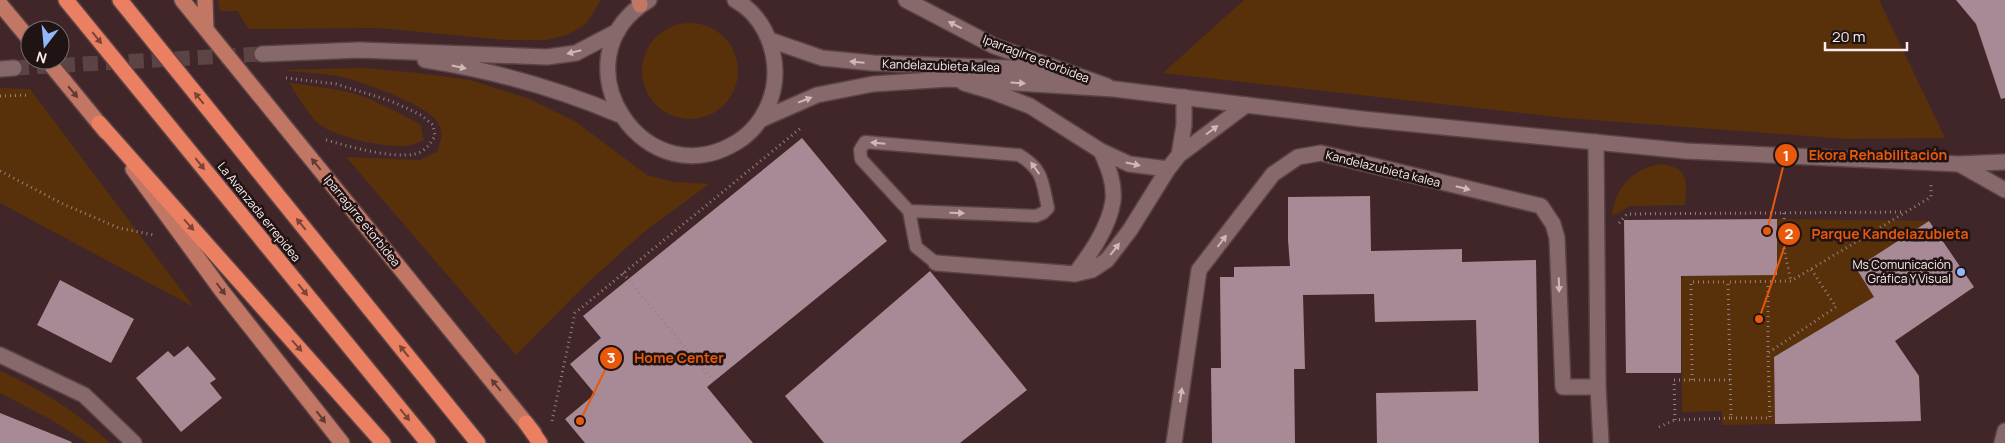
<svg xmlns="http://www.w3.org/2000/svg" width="2005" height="443" font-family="Manrope,sans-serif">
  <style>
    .green { fill: #58310b }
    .building { fill: #a78a95 }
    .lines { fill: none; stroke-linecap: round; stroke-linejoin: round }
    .secondary-tunnel { stroke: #5c4445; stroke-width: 15; stroke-dasharray: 15 8; stroke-linecap: butt }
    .lane-casing { stroke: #594346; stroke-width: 15 }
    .street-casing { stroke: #594346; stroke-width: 18 }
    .secondary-casing { stroke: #594346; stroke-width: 18 }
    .primary-casing { stroke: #594346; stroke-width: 18 }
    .highway-casing { stroke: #594346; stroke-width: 18 }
    .path { stroke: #968182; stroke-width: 3; stroke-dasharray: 1 4; stroke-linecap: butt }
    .lane { stroke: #87696b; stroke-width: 12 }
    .street { stroke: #87696b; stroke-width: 15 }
    .secondary { stroke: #87696b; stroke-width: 15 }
    .primary { stroke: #c27765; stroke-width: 15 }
    .highway { stroke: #ea8061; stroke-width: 15 }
    .oneway { fill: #ceb8b8 }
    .oneway2 { fill: #7a4437 }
    .oneway3 { fill: #603b34 }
    .poi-dot { fill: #93b7fd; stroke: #1f1314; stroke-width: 2 }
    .labels { text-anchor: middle; stroke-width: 5; stroke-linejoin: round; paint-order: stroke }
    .street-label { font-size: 12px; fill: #fdecec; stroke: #1f1314 }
    .poi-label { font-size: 12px; fill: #fdecec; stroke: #1f1314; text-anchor: end }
    .leader { fill: none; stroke: #e8590c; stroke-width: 2 }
    .callout-dot { fill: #e8590c; stroke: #1f1314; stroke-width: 2 }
    .mark-label { font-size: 15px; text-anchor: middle; font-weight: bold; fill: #fff }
    .callout-label { font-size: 14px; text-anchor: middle; font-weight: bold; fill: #e8590c; stroke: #1f1314; stroke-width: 5; stroke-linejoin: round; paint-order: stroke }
  </style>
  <rect width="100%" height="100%" fill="#402628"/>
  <path class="green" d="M218 0H601L586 24 567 35 546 40H506L378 28 249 29 237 11H220Z
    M1244 0H1879L1945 138 1847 139 1566 118 1163 73Z
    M642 71a48 48 0 1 1 96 0a48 48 0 1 1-96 0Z
    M364 68 418 73 470 80 527 98 576 122 647 175 674 182 709 184 644 232 585 285 516 355 346 157 420 160 437 152C441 142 444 133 438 123 429 105 358 80 338 76 319 73 299 72 280 70Z
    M289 83C311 86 333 88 355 94 377 101 399 113 420 124L424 140C419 142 412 145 406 146 383 147 337 138 319 124 310 117 296 93 289 83Z
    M0 88 30 89 194 307 0 203Z
    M1660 164C1689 167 1687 181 1685 205L1630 206 1612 216C1615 188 1632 169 1660 164Z
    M1777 219 1929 221 1856 268 1880 306 1844 315 1774 357 1775 424 1722 425V411L1682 412 1681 280 1684 276 1777 275Z
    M0 371C41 389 77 412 110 443H88L50 419 0 393Z"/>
  <path class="building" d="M1956 0H2005V98L2001 99 1976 24Z
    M802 138 887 241 707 387 753 443H585L565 419 595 394 570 364 601 338 583 316Z
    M1370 196 1371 251 1462 249V262L1536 260 1539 443H1377L1376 393 1478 391 1476 320 1375 322 1374 294 1303 295 1305 369H1294L1295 443H1212L1211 368H1221L1220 277H1234V267L1290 266 1288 240V197Z
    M1777 219V275L1681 276V373H1626L1624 220Z
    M1929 221 1974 287 1895 341 1919 376 1921 421 1775 424 1774 357 1874 297 1856 268Z
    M930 271 1027 390 960 443H824L785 396Z
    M60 280 134 319 111 363 37 325Z
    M188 346 216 379 210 383 222 398 181 432 136 378 168 351 174 357Z
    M0 413 72 442 71 443H0Z"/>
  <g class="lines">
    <path class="secondary-tunnel" d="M14 68 262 54"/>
    <defs>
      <path id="lane" d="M909 211 1036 216 1043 213 1048 208C1042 182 1044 170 1019 155L865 142 860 150 861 159 909 211 916 247 936 263"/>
      <path id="street" d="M906 0 994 46 1107 86
        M964 83 991 91 1030 106 1101 151 1129 164 1168 169
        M1596 142 1598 387 1601 443
        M1179 155 1184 125V97
        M936 263 1075 274 1092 270 1107 260 1130 230 1168 169 1179 155 1246 105
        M1075 274C1091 253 1109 227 1113 201 1115 183 1108 167 1101 151
        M0 355 84 395 134 443
        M1174 443 1199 270 1273 174 1298 157 1321 153 1541 206 1553 224 1557 238 1563 387H1598
        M2002 443 2005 431"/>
      <path id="secondary" d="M649 0C551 59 646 206 743 138 763 123 775 97 775 73 775 44 761 14 735 0
        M770 40 822 58 873 63 1011 68 1056 77
        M262 54 359 50 547 57 576 53 618 31
        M425 60C491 70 558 89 620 115
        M0 69 14 68
        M760 120 817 95 873 84 948 79 1114 89 1362 119 1686 151 1959 164 2005 162
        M1959 164 2005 190"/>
      <path id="primary" d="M182 0 534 433
        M205 0 206 29
        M639 0 640 5
        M0 4 30 40
        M47 60 106 132
        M133 169 222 291 342 443"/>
      <path id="highway" d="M66 0 428 443
        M120 0 478 443
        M99 123 383 443
        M526 423 540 443"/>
    </defs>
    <use href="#lane" class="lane-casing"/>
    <use href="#street" class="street-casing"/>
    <use href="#secondary" class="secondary-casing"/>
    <use href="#primary" class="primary-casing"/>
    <use href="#highway" class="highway-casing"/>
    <path class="path" d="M286 78 336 84 391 101 421 115 433 125 435 136C430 144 425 152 415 154 392 159 346 146 323 139
      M0 96 30 95
      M0 171 63 204 119 228 154 235
      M1784 213V249L1791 281
      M1619 223 1627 214 1903 212
      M623 273 714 382
      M1768 352V282
      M1692 380 1691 282H1728
      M1730 380H1674L1675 420 1731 418 1728 282 1791 281 1931 197V184
      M1731 418H1770L1768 353 1836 307 1811 269
      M552 421 575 313 802 127
      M1659 427 1675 420"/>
    <use href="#lane" class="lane"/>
    <use href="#street" class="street"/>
    <use href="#secondary" class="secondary"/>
    <use href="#primary" class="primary"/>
    <use href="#highway" class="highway"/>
  </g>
  <defs><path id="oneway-solid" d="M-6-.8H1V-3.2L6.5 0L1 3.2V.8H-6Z" transform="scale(1.25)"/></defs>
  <g class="oneway">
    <use href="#oneway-solid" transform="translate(955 25) rotate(-153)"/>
    <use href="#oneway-solid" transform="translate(574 52) rotate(166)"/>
    <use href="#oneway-solid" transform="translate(857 62) rotate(-175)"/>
    <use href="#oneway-solid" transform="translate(459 67) rotate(12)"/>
    <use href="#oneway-solid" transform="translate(1018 83) rotate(3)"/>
    <use href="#oneway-solid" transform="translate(805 100) rotate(-21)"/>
    <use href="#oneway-solid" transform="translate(1212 130) rotate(-37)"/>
    <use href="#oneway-solid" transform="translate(878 143) rotate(-175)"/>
    <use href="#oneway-solid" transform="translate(1133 164) rotate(12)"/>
    <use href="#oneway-solid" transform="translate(1035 168) rotate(-126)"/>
    <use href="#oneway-solid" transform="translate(1463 188) rotate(14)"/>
    <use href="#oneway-solid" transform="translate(957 213) rotate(2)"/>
    <use href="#oneway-solid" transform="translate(1222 241) rotate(-53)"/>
    <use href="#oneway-solid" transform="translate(1115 249) rotate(-52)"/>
    <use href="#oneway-solid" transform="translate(1559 285) rotate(88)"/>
    <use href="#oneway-solid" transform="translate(1181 395) rotate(-82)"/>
  </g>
  <g class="oneway2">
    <use href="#oneway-solid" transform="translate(97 38) rotate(51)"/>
    <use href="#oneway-solid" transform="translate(199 98) rotate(-129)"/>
    <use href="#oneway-solid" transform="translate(200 164) rotate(51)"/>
    <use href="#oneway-solid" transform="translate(301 224) rotate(-129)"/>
    <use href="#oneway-solid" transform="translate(189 225) rotate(48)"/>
    <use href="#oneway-solid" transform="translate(303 290) rotate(51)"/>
    <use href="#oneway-solid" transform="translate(297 346) rotate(48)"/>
    <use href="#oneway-solid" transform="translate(404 351) rotate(-129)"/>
    <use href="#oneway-solid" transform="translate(405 415) rotate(51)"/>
  </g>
  <g class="oneway3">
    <use href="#oneway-solid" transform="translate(73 92) rotate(50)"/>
    <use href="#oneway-solid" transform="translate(316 164) rotate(-129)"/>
    <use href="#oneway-solid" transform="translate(221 289) rotate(53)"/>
    <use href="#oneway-solid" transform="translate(496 385) rotate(-129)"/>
    <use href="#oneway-solid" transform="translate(321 417) rotate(52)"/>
  </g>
  <circle class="poi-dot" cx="1961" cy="272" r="5"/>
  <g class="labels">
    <g class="street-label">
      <text transform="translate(1036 59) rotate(21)" y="4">Iparragirre etorbidea</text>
      <text transform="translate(941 66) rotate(2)" y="4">Kandelazubieta kalea</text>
      <text transform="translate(1383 169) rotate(14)" y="4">Kandelazubieta kalea</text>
      <text transform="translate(259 212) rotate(51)" y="4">La Avanzada errepidea</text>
      <text transform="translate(362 221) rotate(51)" y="4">Iparragirre etorbidea</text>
    </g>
    <g class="poi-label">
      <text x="1951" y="269">Ms Comunicación<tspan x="1951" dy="14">Gráfica Y Visual</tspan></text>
    </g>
  </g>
  <path class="leader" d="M1767 231L1786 155M1759 319L1789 234M580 421L611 358"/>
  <g class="callout-dot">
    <circle cx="1767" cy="231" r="5"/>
    <circle cx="1759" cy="319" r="5"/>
    <circle cx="580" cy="421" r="5"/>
    <circle cx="1786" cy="155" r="12"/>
    <circle cx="1789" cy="234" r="12"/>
    <circle cx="611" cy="358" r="12"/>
  </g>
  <g class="mark-label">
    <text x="1786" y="161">1</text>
    <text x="1789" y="239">2</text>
    <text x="611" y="363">3</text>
  </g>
  <g class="callout-label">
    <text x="1878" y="160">Ekora Rehabilitación</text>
    <text x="1890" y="239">Parque Kandelazubieta</text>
    <text x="679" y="363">Home Center</text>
  </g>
  <g transform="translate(45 45) rotate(196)"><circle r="24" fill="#1f1314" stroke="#786a6a"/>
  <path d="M0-4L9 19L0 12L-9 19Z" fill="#93b7fd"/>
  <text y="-8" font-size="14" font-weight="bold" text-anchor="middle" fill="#fdecec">N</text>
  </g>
  <path d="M1825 42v8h82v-8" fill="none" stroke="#fdecec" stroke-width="2.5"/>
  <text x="1832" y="42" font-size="15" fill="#fdecec" stroke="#1f1314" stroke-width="4" paint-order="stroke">20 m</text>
</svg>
